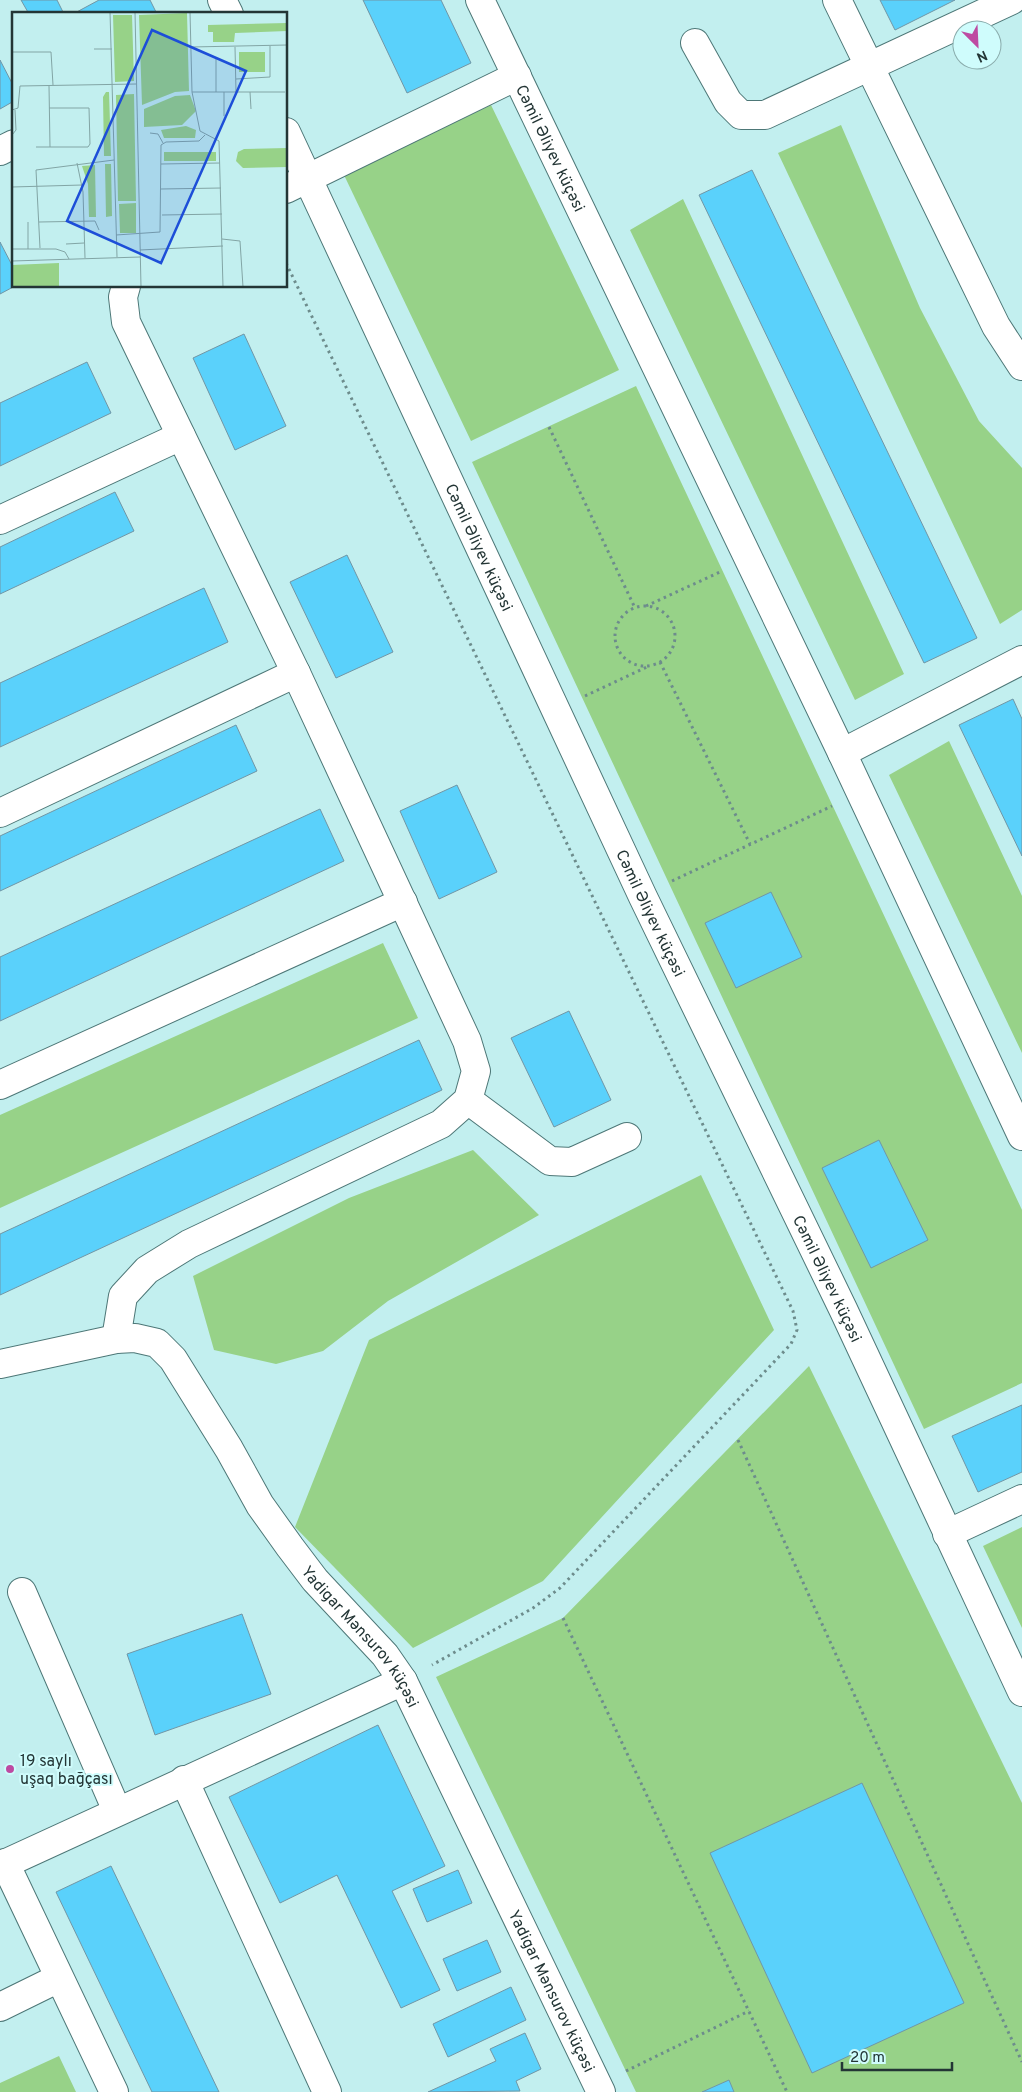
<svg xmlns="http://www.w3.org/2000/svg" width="1022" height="2092" font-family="Overpass,sans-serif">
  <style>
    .green { fill: #97d288 }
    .building { fill: #5ad1fb; stroke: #7196a5 }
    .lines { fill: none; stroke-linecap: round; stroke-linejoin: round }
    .minor-casing { stroke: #4d7777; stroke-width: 30 }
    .path { stroke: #6d8c8c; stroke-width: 3; stroke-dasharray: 2.5 4; stroke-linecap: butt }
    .minor { stroke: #fff; stroke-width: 28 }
    .poi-dot { fill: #be4aa2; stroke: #cffcfc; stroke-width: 2 }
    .labels { text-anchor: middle; stroke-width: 4; stroke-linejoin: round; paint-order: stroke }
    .street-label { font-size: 16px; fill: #233535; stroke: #cffcfc }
    .poi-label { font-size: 16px; fill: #233535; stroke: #cffcfc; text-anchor: start }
    .inset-road { fill: none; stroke: #82a5a5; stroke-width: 1 }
    .view { fill: #1d4ed8; fill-opacity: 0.15; stroke: #1d4ed8; stroke-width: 2.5 }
    .inset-edge { fill: none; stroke: #233535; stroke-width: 2.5 }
  </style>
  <rect width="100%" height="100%" fill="#c2efef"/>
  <path class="green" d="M491 105 619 370 471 441 344 175Z
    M841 125 920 308 979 421 1022 468V610L1000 624 778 153Z
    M683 199 904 674 855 700 630 230Z
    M636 386 1022 1210V1383L924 1429 472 462Z
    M949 741 1022 896V1053L889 775Z
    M383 943 418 1018 0 1208V1115Z
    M473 1150 539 1215 388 1301 323 1351 276 1364 214 1350 193 1276 349 1198Z
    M701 1175 774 1330 543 1581 413 1648 295 1527 369 1340Z
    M809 1366 1022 1803V2092H636L436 1677 563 1618Z
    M1022 1527V1628L983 1546Z
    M59 2056 76 2092H0V2083Z"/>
  <path class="building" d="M21 0H57L64 14H29Z
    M99 0H150L157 14H73Z
    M363 0H441L471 63 407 93Z
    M880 0H955L895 30Z
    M0 60 14 87V101L0 109Z
    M752 170 977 638 924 663 699 195Z
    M0 242 14 269 15 286 0 294Z
    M244 334 286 426 235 450 193 358Z
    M87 362 111 413 0 466V403Z
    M115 492 134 531 0 594V547Z
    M347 555 393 652 336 678 290 582Z
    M204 588 228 642 0 747V683Z
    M1013 699 1022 719V856L959 725Z
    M236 725 257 771 0 891V836Z
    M457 785 497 872 439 899 400 811Z
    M320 809 344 861 0 1021V957Z
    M771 892 802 957 736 988 705 923Z
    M569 1011 611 1100 554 1127 511 1038Z
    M419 1040 442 1090 0 1295V1234Z
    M879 1140 928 1240 871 1268 822 1168Z
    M1022 1405V1472L978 1492 952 1436Z
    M242 1614 271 1694 155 1735 127 1654Z
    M378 1725 445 1866 392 1891 440 1990 401 2008 337 1875 280 1903 229 1797Z
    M862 1783 964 2003 812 2073 710 1853Z
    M111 1866 219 2092H152L56 1892Z
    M458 1870 472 1903 427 1922 413 1889Z
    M487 1940 501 1972 457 1991 443 1959Z
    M511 1987 526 2020 448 2057 433 2024Z
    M525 2033 541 2069 516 2081 520 2091 428 2092 496 2061 490 2049Z
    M729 2080 734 2092H702Z"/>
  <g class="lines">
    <defs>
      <g id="minor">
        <path d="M222 0 229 14"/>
        <path id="s1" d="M480 0 842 753 1022 1136"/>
        <path d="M837 0 996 326 1022 366"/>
        <path d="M695 43 728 102 741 115H765L1012 0"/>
        <path id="s2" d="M286 132 643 897 843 1309 1022 1692"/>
        <path d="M0 151 14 144"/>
        <path d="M286 189 517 76"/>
        <path d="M0 520 181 436"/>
        <path d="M842 753 1022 660"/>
        <path d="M0 813 296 673"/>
        <path d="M0 1085 403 902"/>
        <path d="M468 1100 550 1161 572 1162 627 1137"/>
        <path d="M116 1339 123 1296 147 1270 189 1244 441 1124 468 1100 476 1071 467 1041 296 673 126 322 123 297 126 286"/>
        <path id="s3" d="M0 1364 116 1339 135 1338 157 1343 173 1359 229 1449 260 1505 290 1547 315 1580 385 1655 403 1681 601 2092"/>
        <path d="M947 1534 1022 1499"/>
        <path d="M22 1592 117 1811"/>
        <path d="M184 1780 327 2092"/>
        <path d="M5 1863 114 2092"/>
        <path d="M0 1866 403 1681"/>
        <path d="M0 2007 59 1978"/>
      </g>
    </defs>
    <use href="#minor" class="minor-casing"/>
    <path class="path" d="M286 263 793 1311 797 1330 791 1344 560 1588 533 1608 432 1665
      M549 427 635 608
      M646 606 720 572
      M615 636a30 30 0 1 1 60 0a30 30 0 1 1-60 0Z
      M660 662 750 844
      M585 696 647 667
      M672 881 832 806
      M738 1440 1022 2062
      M563 1618 787 2092
      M626 2071 749 2011"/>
    <use href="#minor" class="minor"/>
  </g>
  <circle class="poi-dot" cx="10" cy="1769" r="5"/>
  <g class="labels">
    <g class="street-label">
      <text dy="6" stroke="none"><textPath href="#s1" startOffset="164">Cəmil Əliyev küçəsi</textPath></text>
      <text dy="6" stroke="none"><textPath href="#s2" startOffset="458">Cəmil Əliyev küçəsi</textPath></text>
      <text dy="6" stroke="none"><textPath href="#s2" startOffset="862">Cəmil Əliyev küçəsi</textPath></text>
      <text dy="6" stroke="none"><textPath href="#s2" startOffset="1268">Cəmil Əliyev küçəsi</textPath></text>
      <text dy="6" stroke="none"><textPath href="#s3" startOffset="519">Yadigar Mənsurov küçəsi</textPath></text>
      <text dy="6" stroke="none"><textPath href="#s3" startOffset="924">Yadigar Mənsurov küçəsi</textPath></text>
    </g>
    <g class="poi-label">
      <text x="20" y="1766">19 saylı<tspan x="20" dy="18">uşaq bağçası</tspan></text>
    </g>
  </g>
  <g transform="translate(12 12)">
    <rect width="275" height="275" fill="#c2efef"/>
    <path d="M175 1 177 79 163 80 130 93 127 3ZM101 3H120L122 69 103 70ZM275 11V19L223 21 222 30H201V20H196V13ZM227 40H253V60H227ZM94 80H97L99 144H92L91 85ZM122 82 124 189H106L104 83ZM178 83 184 99 170 113 132 115V97L163 84ZM174 114 184 118 183 126H152L149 118ZM275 136V155L231 156 224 149 226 140 232 137ZM152 140H204V149H152ZM93 152H99L100 204 94 205ZM83 153 84 205H77L76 172 70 154ZM124 191V221H108L107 192ZM47 251V275H0V253Z" fill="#97d288"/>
    <path class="inset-road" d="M98 0 105 245M123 0 129 275M178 0 180 80 188 119 207 129 211 275M179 35 275 33M223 35 224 80M82 37H100M0 40H39L41 73M204 46V80M224 67 258 65V34M37 74 38 135M180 80H273M238 80 239 97M0 98 6 96 8 74 124 72M212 104V80M138 121 146 122 151 131M0 123 4 118 3 98M24 135H76L78 132 77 96H37M65 151 71 180 73 246M149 152 208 151M0 175 70 173M149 177 209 176M150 203 210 202M16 210V237M27 210 83 209 87 218M104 223 148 220 149 133 154 130 187 129 193 123M210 227 228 229 231 275M54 232 72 231M28 236 24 158 102 148M0 237H44L53 240 57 247M128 238 211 234M0 249 128 245"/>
    <path class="view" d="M140 18 234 59 149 251 55 209Z"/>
    <rect width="275" height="275" class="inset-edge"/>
  </g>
  <g transform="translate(977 45) rotate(156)"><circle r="24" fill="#cffcfc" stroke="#8aacac"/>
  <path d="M0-4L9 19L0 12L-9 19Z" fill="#be4aa2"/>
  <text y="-8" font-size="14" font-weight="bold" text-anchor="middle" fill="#233535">N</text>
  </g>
  <path d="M842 2062v8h110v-8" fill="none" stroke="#233535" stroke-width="2.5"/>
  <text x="850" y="2062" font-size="15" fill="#233535" stroke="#cffcfc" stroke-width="4" paint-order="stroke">20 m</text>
</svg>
